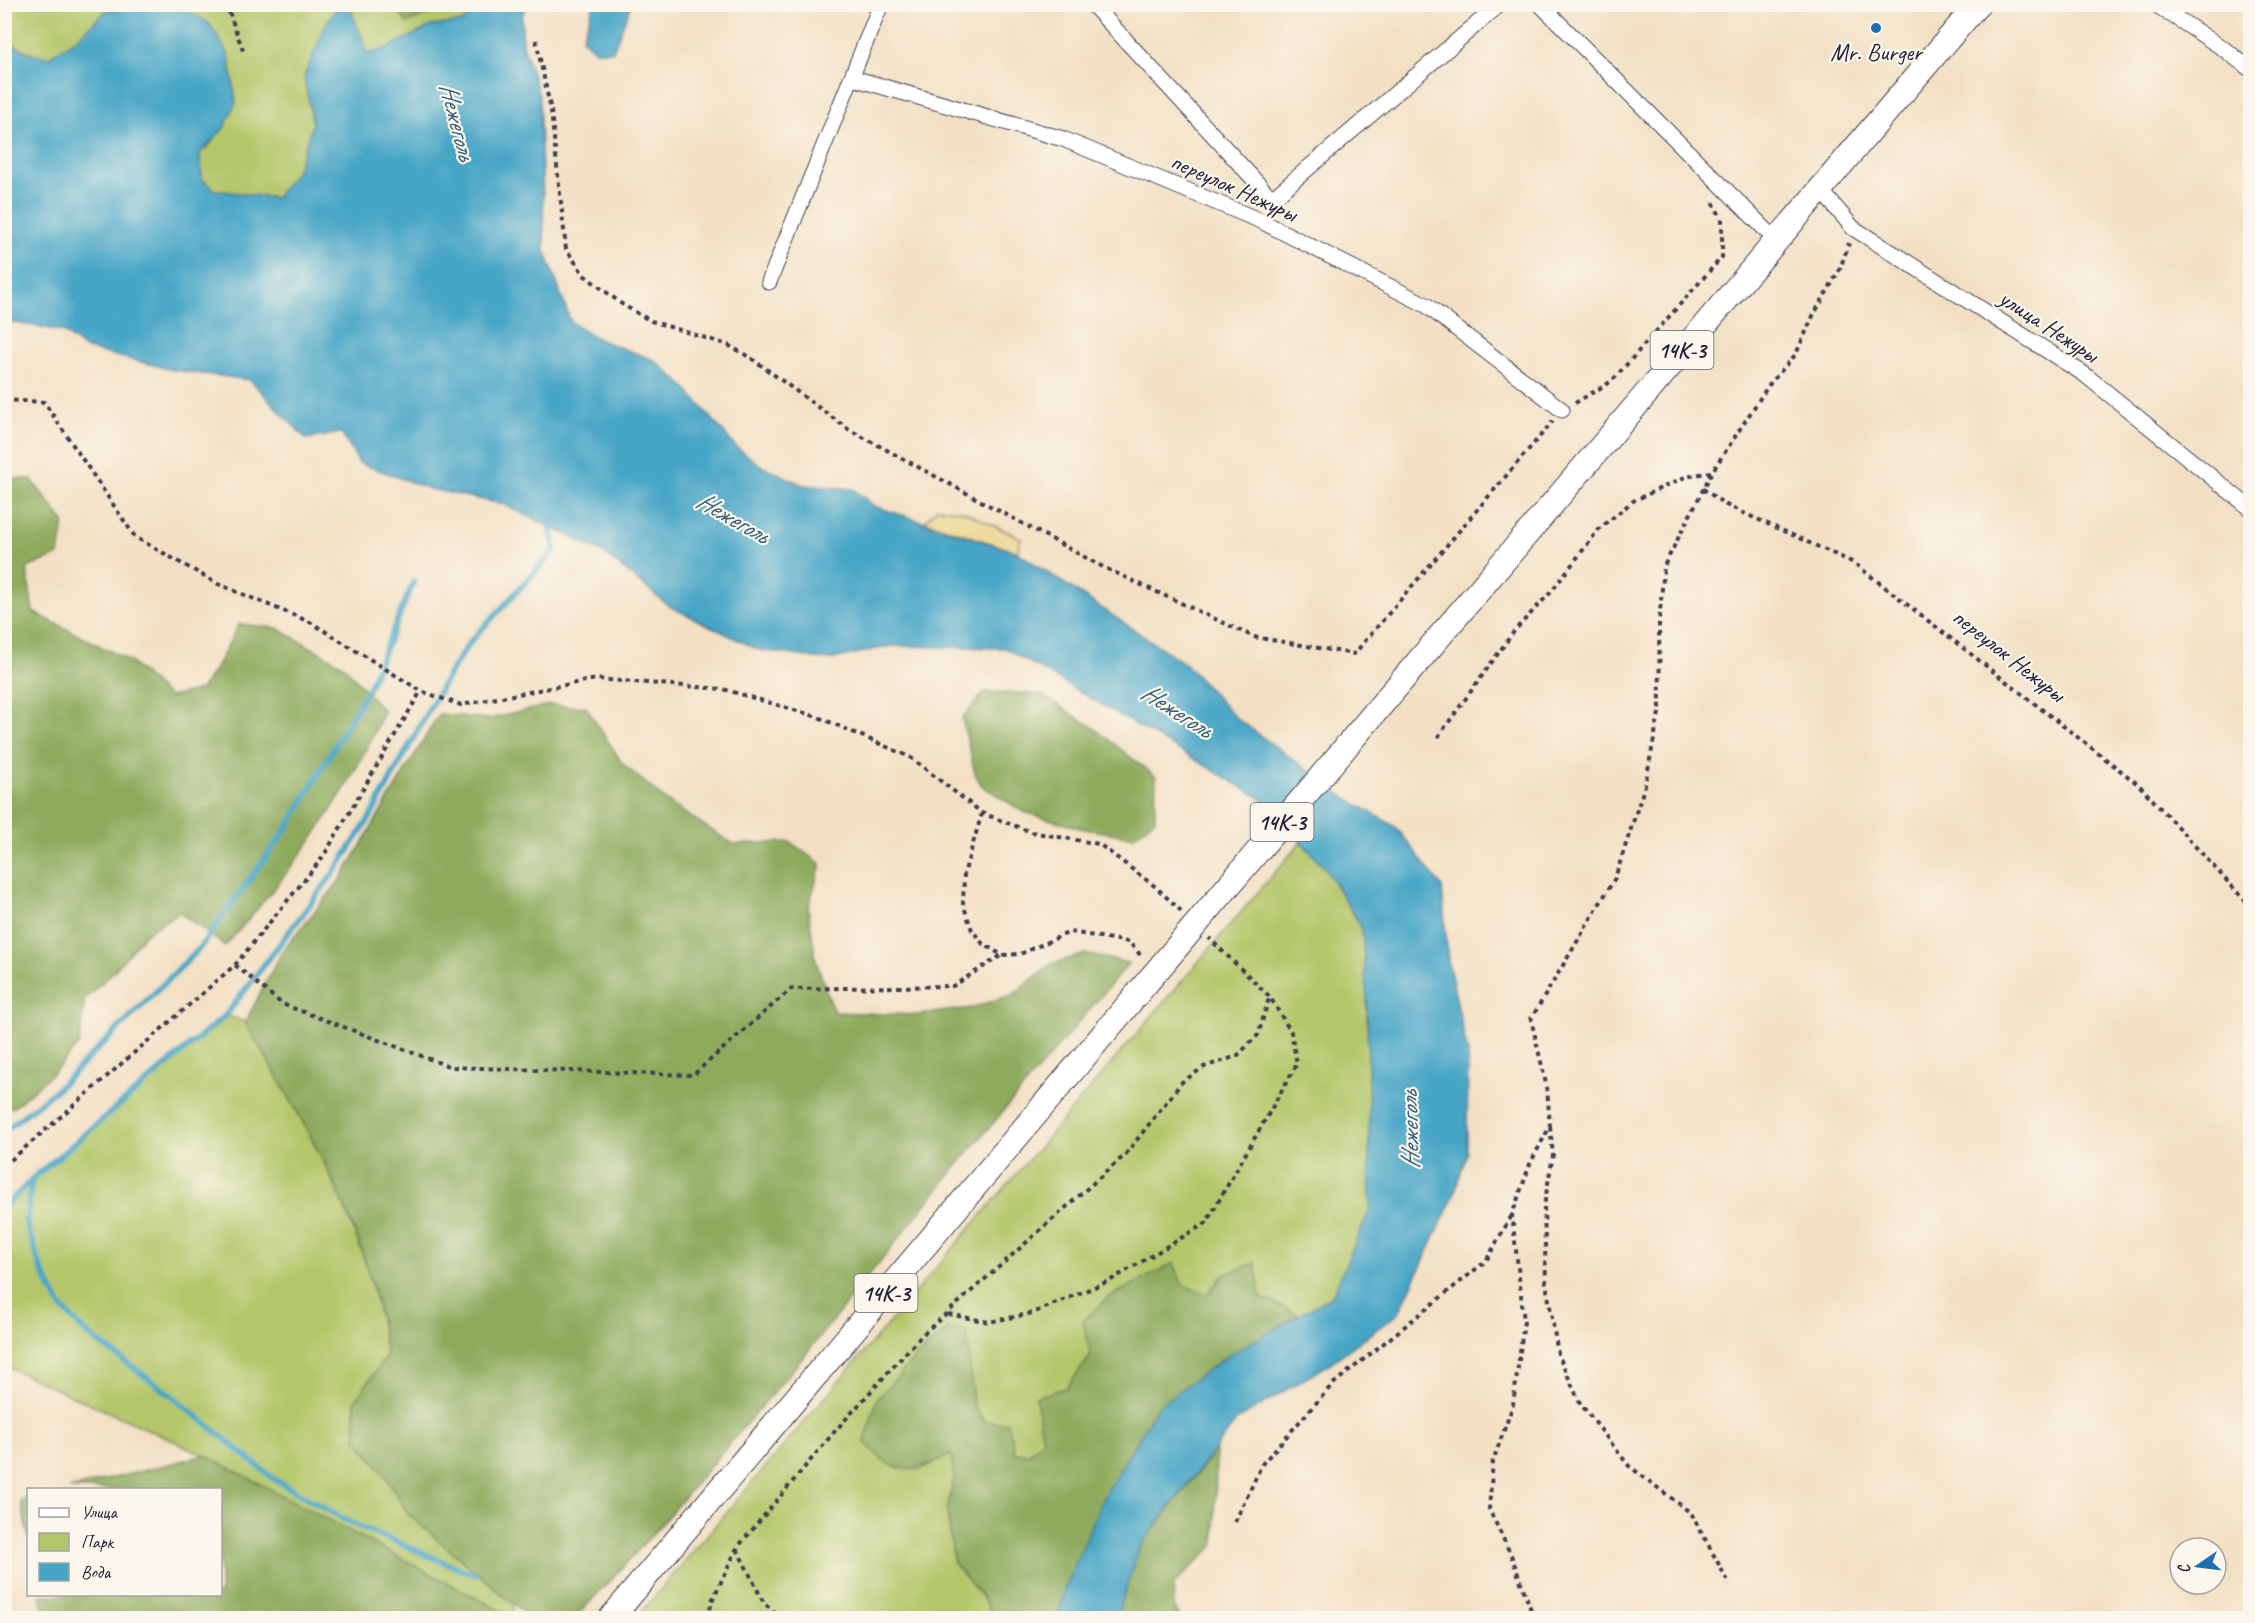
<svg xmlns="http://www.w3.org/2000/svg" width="2255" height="1623" font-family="Caveat,sans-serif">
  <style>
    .green { fill: #b3c669; stroke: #6a7452; stroke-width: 1.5 }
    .forest { fill: #8eab5d; stroke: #58664c; stroke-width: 1.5 }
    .sand { fill: #eeda9e; stroke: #887e6c; stroke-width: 1.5 }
    .water { fill: #47a5c6; stroke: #346480; stroke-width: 1.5 }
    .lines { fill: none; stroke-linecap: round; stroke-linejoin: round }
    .stream { stroke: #47a5c6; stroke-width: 6 }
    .minor-casing { stroke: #413e50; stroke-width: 17 }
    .primary-casing { stroke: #413e50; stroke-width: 26 }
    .path { stroke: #413e50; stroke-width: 4; stroke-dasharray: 4.5 4.5; stroke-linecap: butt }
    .minor { stroke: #fff; stroke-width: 15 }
    .primary { stroke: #fff; stroke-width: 24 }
    .primary-bridge-casing { stroke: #413e50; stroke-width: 26; stroke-linecap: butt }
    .primary-bridge { stroke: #fff; stroke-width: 24 }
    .poi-dot { fill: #1f6fb2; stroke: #fbf7ec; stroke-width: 2 }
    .labels { text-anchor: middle; stroke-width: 4.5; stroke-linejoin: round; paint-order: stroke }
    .shield { fill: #fbf7ec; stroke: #636270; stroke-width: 1.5 }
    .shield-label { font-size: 22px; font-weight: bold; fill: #22223b }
    .poi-label { font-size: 24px; fill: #22223b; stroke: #fbf7ec }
    .street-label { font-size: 24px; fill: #22223b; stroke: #fbf7ec }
    .water-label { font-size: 26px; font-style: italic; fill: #335d7a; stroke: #fbf7ec }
  </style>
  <rect width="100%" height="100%" fill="#fbf7ec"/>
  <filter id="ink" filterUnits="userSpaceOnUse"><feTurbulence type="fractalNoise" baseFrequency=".0167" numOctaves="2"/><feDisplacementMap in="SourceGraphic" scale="12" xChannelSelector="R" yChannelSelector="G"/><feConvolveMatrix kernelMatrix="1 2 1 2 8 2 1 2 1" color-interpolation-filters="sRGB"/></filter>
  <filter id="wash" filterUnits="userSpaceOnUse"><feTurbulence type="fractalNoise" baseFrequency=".008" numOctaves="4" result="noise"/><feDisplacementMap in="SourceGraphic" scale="24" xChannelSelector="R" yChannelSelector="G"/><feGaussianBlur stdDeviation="1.35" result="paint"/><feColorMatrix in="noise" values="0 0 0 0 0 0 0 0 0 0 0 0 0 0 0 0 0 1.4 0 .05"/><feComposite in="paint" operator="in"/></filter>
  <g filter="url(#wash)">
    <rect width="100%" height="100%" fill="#f3e0c4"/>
    <path class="green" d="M4 5H133L106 11 75 40 49 57 34 55 5 41Z
      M175 5H339L327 22 304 77 313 123 297 170 276 198 215 190 202 179 200 153 210 145 236 103 229 55 209 23Z
      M349 5H393L437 11 441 5H478L463 22 431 26 388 48 368 54Z
      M1301 842 1326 869 1362 928 1367 999 1370 1209 1332 1296 1300 1315 1260 1297 1255 1263 1225 1274 1207 1294 1182 1285 1174 1264 1109 1297 1091 1356 1066 1388 1036 1397 1043 1440 1030 1453H1015L984 1421 973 1405 967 1331 877 1399 865 1442 919 1470 951 1454 954 1477 947 1511 954 1563 982 1597 996 1618H636Z
      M226 1015 245 1022C307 1127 372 1234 386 1357L355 1401 356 1439 383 1472 409 1515 513 1603 514 1618 205 1455 5 1366V1207L32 1179Z"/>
    <path class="forest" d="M393 5V4L441 5 437 11 407 23Z
      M5 478 31 479 64 522 59 555 27 568 33 612 128 660 169 697 201 690 218 664 239 624 277 628 343 665 384 711C347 799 289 875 225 946L179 912 145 934 117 968 85 999 79 1044 57 1069 14 1107 5 1109Z
      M985 692 1041 694 1094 728 1156 777 1155 819 1133 837 1080 828 1024 812 982 786 975 774 962 718Z
      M550 705 586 707 622 763 669 803 733 844 790 842 821 864 808 908 816 961 834 1012 916 1015 972 1008 1014 994 1051 964 1085 954 1129 963 955 1168 805 1355 651 1536 575 1618H530L409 1515 383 1472 356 1439 355 1401 386 1357C373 1234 307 1126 245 1022L282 952 341 879 439 714 489 719Z
      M1174 1263 1182 1285 1207 1294 1225 1274 1255 1263 1260 1297 1300 1315 1226 1357 1158 1406 1104 1496 1064 1591 1058 1618H996L982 1597 954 1563 947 1511 954 1477 951 1455C911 1473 896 1478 865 1442L877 1399 916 1357 948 1329 967 1331 973 1405 984 1421 1008 1423 1015 1453H1030L1043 1440 1036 1397 1066 1388 1091 1356 1083 1321 1109 1297Z
      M1216 1450 1215 1545 1173 1585 1174 1606 1179 1618H1116L1140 1546Z
      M205 1455 514 1618H515H45L40 1595 220 1594V1490L69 1489Z
      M28 1499V1538L21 1501Z"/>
    <path class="sand" d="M937 508 963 511 1021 538 1017 552 925 521Z"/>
    <path class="water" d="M175 4 209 23 229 55 236 103 224 128 200 153 202 179 215 190 276 198 297 170 313 123 304 77 327 22 339 5H349L368 54 388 48 431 26 463 22 478 5H527L522 16V42L539 95 545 250 571 322 600 340 654 360 684 386 736 447 762 466 803 485 853 489 874 506 1017 552 1186 664 1235 717 1343 796 1396 827 1442 887 1448 961 1468 1053 1467 1153 1453 1198 1399 1313 1326 1366 1237 1420 1140 1546 1116 1618H1058L1064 1591 1104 1496 1158 1406 1226 1357 1332 1296 1370 1209 1367 999 1362 928 1326 869 1262 799 1005 648 890 646 829 660 759 650 669 606 602 552 503 504 430 489 359 463 341 433 306 439 250 380 173 370 84 348 62 331 5 321 4 41 34 55 49 57 75 40 106 11 133 5Z
      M594 5H631L613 51H595L582 38Z"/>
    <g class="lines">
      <path class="stream" d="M4 1131 56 1090 199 949 289 825 368 689 414 581
        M32 1179 26 1222 41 1269 61 1307 86 1333 171 1395 274 1479 349 1522 475 1575
        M4 1207 32 1179 226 1015 333 874 371 816 445 680 470 642 555 550 549 519"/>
    </g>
  </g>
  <g filter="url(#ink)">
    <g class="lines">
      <defs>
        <path id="minor" d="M1092 4 1272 199 1500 4
          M1540 4 1776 240
          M2155 4 2224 49 2250 69
          M853 78 1063 139 1261 221 1426 305 1562 410
          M1820 189 1853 228 2084 374 2250 508
          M769 282 881 4"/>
        <path id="primary" d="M1388 697 1978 4
          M611 1618 1176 948"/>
      </defs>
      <use href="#minor" class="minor-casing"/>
      <use href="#primary" class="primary-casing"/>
      <path class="path" d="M226 4 244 53
        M536 40 551 111 566 249 584 275 623 305 651 321 728 345 751 358 848 429 1103 567 1254 637 1354 654 1553 421
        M4 400 44 402 135 537 218 584 310 622 421 691 461 705 596 679 723 689 818 717 910 757 982 813 1031 832 1099 844 1157 888 1182 912
        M1575 403 1612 381 1722 257V220L1713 202
        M1703 489 1726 505 1854 563 2139 785 2250 906
        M1438 737 1515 630 1551 592 1599 529 1633 501 1685 477 1711 472
        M982 813 964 874 963 904 972 930 983 944 1002 955 1020 954 1070 932 1129 942 1143 958
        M235 965 282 1004 451 1067 693 1075 791 989 953 986 1002 955
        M1550 1127 1553 1155 1544 1206 1546 1283 1558 1354 1580 1403 1629 1466 1691 1513 1730 1585
        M4 1166 235 965 323 857 421 691
        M948 1314 989 1322 1033 1313 1111 1280 1206 1223 1297 1064 1291 1032 1270 997 1209 938
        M1235 1522 1262 1464 1333 1384 1486 1261 1512 1215
        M737 1549 764 1603 782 1618
        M708 1618 712 1601 737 1548 835 1431 922 1335 1125 1155 1182 1082 1204 1067 1237 1056 1258 1035 1269 998
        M1534 1618 1511 1555 1489 1509 1493 1461 1513 1405 1524 1321 1512 1215 1530 1164 1550 1126 1547 1088 1531 1019 1615 878 1645 785 1660 708 1659 623 1664 566 1712 472 1768 386 1796 354 1813 316 1840 269 1849 243"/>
      <use href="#minor" class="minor"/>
      <use href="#primary" class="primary"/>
      <defs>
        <path id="primary-bridge" d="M1176 948 1388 697"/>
      </defs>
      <use href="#primary-bridge" class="primary-bridge-casing"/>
      <use href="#primary-bridge" class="primary-bridge"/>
    </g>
  </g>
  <circle class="poi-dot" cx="1876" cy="28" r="6"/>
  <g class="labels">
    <g class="shield">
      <rect x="1650.5" y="331" width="63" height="38" rx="4.5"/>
      <rect x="1250.5" y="803" width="63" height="38" rx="4.5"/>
      <rect x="854.5" y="1274" width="63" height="38" rx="4.5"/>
    </g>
    <g class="shield-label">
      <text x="1682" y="358">14К-3</text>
      <text x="1282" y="830">14К-3</text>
      <text x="886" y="1301">14К-3</text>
    </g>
    <g class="poi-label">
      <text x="1876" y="60">Mr. Burger</text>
    </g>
    <g class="street-label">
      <text transform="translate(1234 187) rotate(24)" y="8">переулок Нежуры</text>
      <text transform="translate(2049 326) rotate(33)" y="8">улица Нежуры</text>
      <text transform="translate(2009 655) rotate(38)" y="8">переулок Нежуры</text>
    </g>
    <g class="water-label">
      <text transform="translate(458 121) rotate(76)" y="9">Нежеголь</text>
      <text transform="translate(733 517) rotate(30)" y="9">Нежеголь</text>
      <text transform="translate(1177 710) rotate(33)" y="9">Нежеголь</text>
      <text transform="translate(1409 1130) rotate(-91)" y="9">Нежеголь</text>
    </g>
  </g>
  <rect width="2255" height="1623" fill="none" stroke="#fbf7ec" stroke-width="24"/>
  <rect x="27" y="1488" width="195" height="108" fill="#fbf7ec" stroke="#a4a2a5" stroke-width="1.5"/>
  <rect x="39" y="1508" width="30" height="9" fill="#ffffff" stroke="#a4a2a5" stroke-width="1.5"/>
  <text x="81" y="1518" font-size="18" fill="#22223b">Улица</text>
  <rect x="39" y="1533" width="30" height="18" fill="#b3c669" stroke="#a4a2a5" stroke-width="1.5"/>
  <text x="81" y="1548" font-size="18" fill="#22223b">Парк</text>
  <rect x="39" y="1563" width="30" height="18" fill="#47a5c6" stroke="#a4a2a5" stroke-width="1.5"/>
  <text x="81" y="1578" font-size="18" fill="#22223b">Вода</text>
  <g transform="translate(2198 1566) rotate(256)"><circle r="28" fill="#fbf7ec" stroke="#a4a2a5" stroke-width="1.5"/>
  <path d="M0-4.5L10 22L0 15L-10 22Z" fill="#1f6fb2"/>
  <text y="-9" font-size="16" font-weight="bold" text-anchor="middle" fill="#22223b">С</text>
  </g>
</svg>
